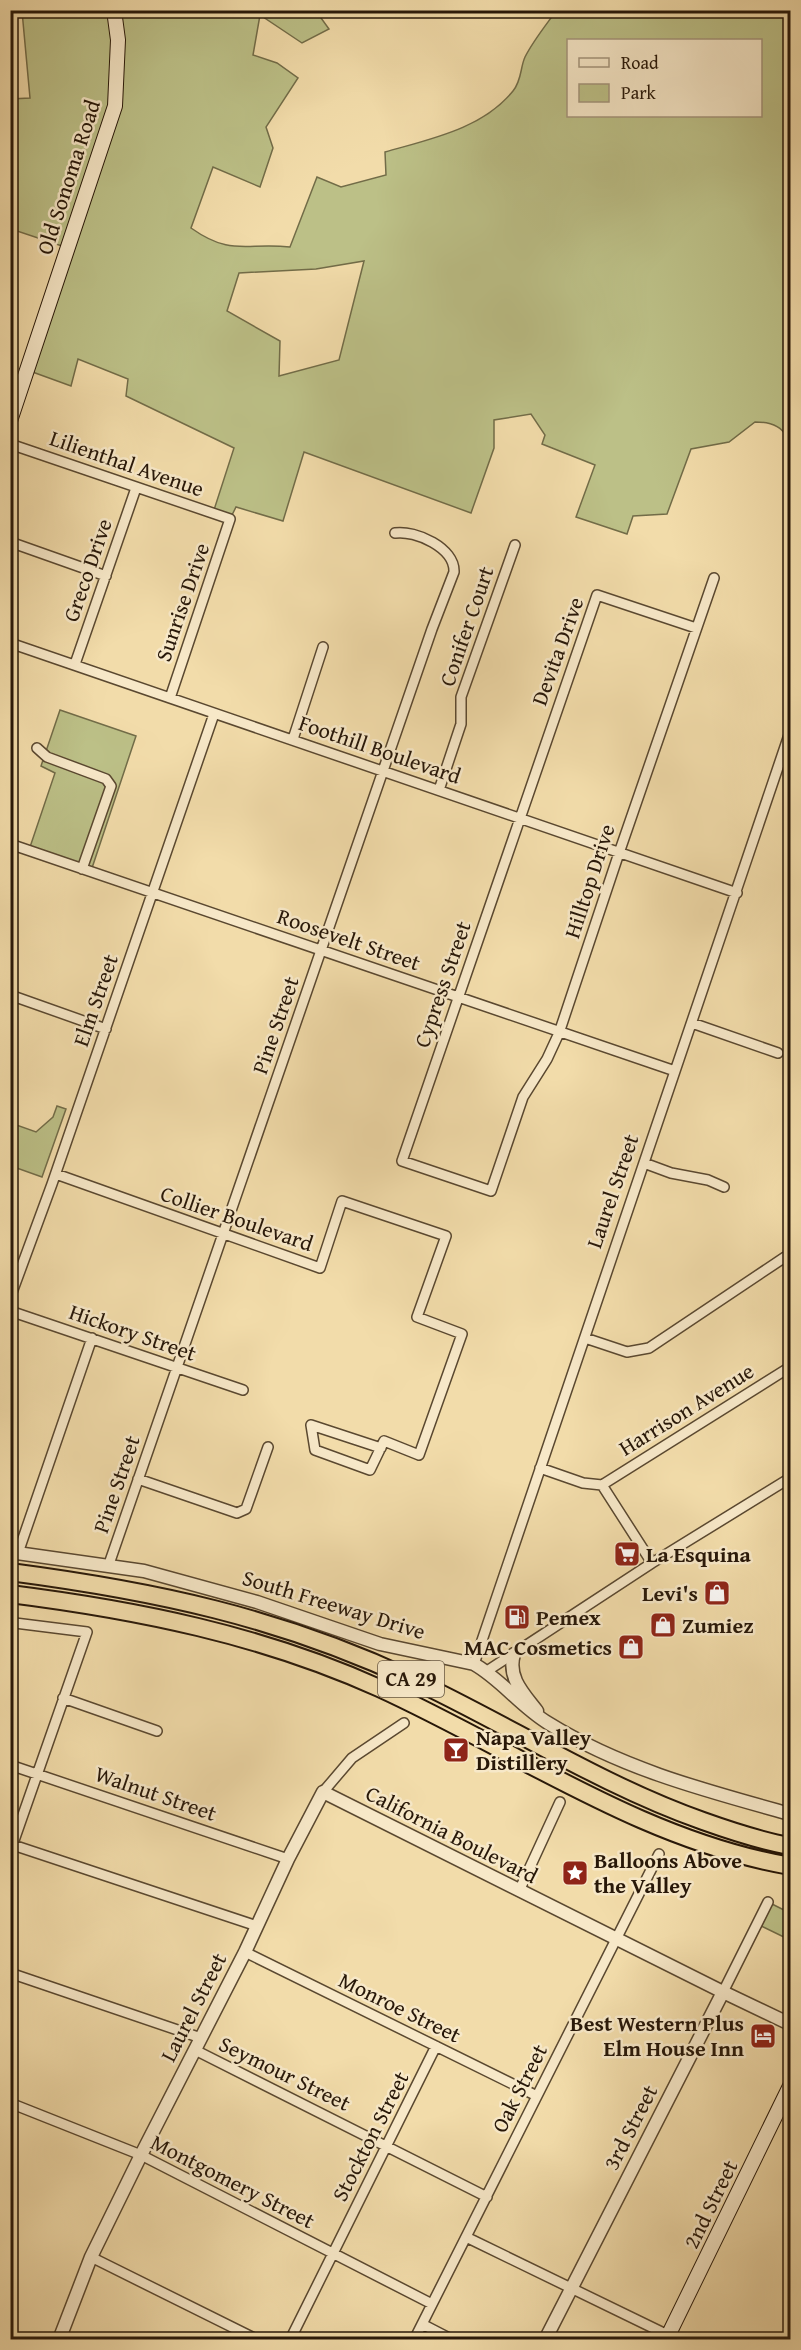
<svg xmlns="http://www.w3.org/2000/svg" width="801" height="2350" font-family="'Gentium Book Plus',serif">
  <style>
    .green { fill: #bcc087; stroke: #726c48; stroke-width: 1.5; fill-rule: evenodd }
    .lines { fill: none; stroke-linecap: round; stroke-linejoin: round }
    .minor-casing { stroke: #5a4830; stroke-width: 12 }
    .tertiary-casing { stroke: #5a4830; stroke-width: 15 }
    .secondary-casing { stroke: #271708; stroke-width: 16 }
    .motorway-casing { stroke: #271708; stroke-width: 20 }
    .minor { stroke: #f7e8c8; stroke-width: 9 }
    .tertiary { stroke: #f7e8c8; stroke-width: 12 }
    .secondary { stroke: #f7e8c8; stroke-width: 14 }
    .motorway { stroke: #f2dcaa; stroke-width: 16 }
    .labels { text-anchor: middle; stroke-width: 5; stroke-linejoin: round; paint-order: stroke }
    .shield { fill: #f7e8c8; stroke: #655642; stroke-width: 1.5 }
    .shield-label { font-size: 21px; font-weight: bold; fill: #271708 }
    .street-label { font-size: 22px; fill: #271708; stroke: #f7e8c8 }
    .poi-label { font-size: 22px; font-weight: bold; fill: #271708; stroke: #f7e8c8; text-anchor: start }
  </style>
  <rect width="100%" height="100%" fill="#f2dcaa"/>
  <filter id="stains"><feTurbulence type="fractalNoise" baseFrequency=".00333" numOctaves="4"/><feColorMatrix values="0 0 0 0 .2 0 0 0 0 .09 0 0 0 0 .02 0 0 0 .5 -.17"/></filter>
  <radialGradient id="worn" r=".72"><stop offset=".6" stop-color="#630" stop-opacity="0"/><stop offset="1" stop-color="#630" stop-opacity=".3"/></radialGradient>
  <path class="green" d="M22 11H316L329 29 302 43 260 15 253 55 277 63 298 78 266 127 273 148 260 187 213 167 191 228C232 257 246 242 290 247L317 177 341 187 386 175 385 152C430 139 482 129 513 91 522 80 520 68 525 57 533 41 546 25 556 11H790V449C789 446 789 440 786 436 780 424 767 422 755 422L729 442 691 449 667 514 633 516 627 534 576 517 595 465 542 444 545 435 531 414 494 420V448L471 513 304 452 283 521 236 507 230 519 213 513 234 448 126 396 128 379 78 359 71 386 27 370 68 248 11 229 10 99 30 98ZM568 40H760V116H568ZM364 261 339 360 279 376 280 341 227 311 239 273 316 269Z
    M60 710 136 736 91 871 29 850 55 773 41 766Z
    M57 1106 66 1109 42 1177 11 1166V1123L36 1132 53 1117Z
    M768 1902 790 1913V1940L757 1924Z"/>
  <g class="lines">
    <defs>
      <path id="minor" d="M10 444 230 519 170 698
        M10 542 106 576
        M696 628 597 595 402 1161 491 1191 523 1097 547 1059 559 1033 619 853 714 578
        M10 643 737 893
        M75 664 136 488
        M293 739 323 647
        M37 748 47 757 106 779 111 786 82 869
        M439 790 461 724V697L515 545
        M10 844 675 1071
        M10 995 106 1029
        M692 1023 778 1053
        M644 1163 671 1173 708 1180 724 1187
        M56 1174 320 1268 342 1201 446 1236 417 1317 462 1334 419 1455 384 1441 370 1470 315 1450 311 1425 381 1448
        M10 1298 52 1184 214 714
        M10 1311 243 1390
        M585 1338 627 1352 649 1348 788 1255 790 1247
        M540 1468 583 1483 602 1485 652 1563
        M138 1479 237 1513 246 1509 268 1447
        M602 1485 790 1367
        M18 1553 92 1338
        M109 1564 432 629 454 572C455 548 416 530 395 533
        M474 1664 790 732
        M487 1671 652 1563 790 1478
        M63 1698 157 1731
        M10 1765 288 1859
        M323 1792 352 1758 404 1723
        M13 1845 257 1926
        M10 1852 87 1632 15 1623
        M519 1891 560 1802
        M245 1952 537 2096
        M10 1973 201 2038
        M723 1992 768 1902
        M195 2050 487 2197
        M10 2103 141 2155 432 2304
        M466 2237 678 2340
        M91 2257 258 2340
        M422 2324 453 2340
        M290 2340 436 2046
        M414 2340 659 1854"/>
      <path id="tertiary" d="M10 1552 144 1571 257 1602 380 1644 474 1664C502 1680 520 1706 548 1723 622 1769 707 1791 790 1814
        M514 1654C507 1677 523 1693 537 1711
        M59 2340 91 2257 141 2155 245 1952 288 1859 323 1792 723 1992 790 2024
        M545 2340 723 1992"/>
      <path id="secondary" d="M10 421 115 106 118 40 114 10
        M666 2340 790 2086"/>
      <path id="motorway" d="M10 1572C155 1591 278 1617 411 1679 509 1725 601 1785 703 1821 731 1831 761 1841 790 1846
        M10 1594C137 1610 262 1635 379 1688 515 1750 641 1840 790 1866"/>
    </defs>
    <use href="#minor" class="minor-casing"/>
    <use href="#tertiary" class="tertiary-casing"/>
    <use href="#secondary" class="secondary-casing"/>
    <use href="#motorway" class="motorway-casing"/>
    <use href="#minor" class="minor"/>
    <use href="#tertiary" class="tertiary"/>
    <use href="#secondary" class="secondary"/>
    <use href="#motorway" class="motorway"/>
  </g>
  <defs>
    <symbol id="supermarket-square" viewBox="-11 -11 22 22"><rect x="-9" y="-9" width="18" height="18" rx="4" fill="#8f2418" stroke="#f7e8c8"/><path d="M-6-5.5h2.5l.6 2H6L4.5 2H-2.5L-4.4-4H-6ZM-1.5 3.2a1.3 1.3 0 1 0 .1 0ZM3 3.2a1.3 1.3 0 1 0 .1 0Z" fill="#fff"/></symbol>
    <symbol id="shop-square" viewBox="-11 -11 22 22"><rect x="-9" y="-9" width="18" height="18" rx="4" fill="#8f2418" stroke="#f7e8c8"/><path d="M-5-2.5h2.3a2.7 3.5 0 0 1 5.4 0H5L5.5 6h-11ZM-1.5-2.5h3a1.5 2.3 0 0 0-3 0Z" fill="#fff"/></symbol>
    <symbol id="fuel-square" viewBox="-11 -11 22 22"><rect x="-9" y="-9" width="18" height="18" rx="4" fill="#8f2418" stroke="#f7e8c8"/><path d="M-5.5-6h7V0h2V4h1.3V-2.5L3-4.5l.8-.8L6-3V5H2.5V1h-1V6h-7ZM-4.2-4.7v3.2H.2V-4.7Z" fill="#fff"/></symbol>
    <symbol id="bar-square" viewBox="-11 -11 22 22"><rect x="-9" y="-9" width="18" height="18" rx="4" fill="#8f2418" stroke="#f7e8c8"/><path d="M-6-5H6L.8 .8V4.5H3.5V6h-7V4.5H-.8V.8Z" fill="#fff"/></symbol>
    <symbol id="sight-square" viewBox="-11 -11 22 22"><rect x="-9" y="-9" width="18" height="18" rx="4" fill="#8f2418" stroke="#f7e8c8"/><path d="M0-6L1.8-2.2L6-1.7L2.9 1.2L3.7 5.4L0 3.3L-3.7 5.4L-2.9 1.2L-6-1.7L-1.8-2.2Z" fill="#fff"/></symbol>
    <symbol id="hotel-square" viewBox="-11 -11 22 22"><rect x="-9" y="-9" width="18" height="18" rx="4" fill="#8f2418" stroke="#f7e8c8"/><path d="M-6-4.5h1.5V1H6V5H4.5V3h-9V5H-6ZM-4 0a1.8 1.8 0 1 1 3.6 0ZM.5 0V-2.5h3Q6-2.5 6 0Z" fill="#fff"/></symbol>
  </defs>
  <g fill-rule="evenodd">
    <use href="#supermarket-square" x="612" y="1539" width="30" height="30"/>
    <use href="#shop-square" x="702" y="1578" width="30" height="30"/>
    <use href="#fuel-square" x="502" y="1602" width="30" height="30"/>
    <use href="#shop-square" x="648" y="1610" width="30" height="30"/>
    <use href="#shop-square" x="616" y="1632" width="30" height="30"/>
    <use href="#bar-square" x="441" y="1735" width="30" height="30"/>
    <use href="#sight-square" x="560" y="1858" width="30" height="30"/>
    <use href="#hotel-square" x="748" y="2021" width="30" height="30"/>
  </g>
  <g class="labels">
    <rect class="shield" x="378" y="1661" width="66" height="36" rx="4.5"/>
    <g class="shield-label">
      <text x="411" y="1686">CA 29</text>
    </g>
    <g class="street-label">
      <text transform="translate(68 177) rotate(-72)" y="8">Old Sonoma Road</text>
      <text transform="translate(127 463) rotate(19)" y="8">Lilienthal Avenue</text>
      <text transform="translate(87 570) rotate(-71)" y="8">Greco Drive</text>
      <text transform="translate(182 602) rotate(-71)" y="8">Sunrise Drive</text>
      <text transform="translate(466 626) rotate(-71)" y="8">Conifer Court</text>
      <text transform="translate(557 651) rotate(-70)" y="8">Devita Drive</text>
      <text transform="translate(380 749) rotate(19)" y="8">Foothill Boulevard</text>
      <text transform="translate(589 881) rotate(-72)" y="8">Hilltop Drive</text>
      <text transform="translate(349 939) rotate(19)" y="8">Roosevelt Street</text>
      <text transform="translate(442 984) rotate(-71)" y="8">Cypress Street</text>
      <text transform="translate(95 1000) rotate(-71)" y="8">Elm Street</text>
      <text transform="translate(275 1025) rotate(-71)" y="8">Pine Street</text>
      <text transform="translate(612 1191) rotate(-71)" y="8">Laurel Street</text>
      <text transform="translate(237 1218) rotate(19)" y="8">Collier Boulevard</text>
      <text transform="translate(133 1332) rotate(19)" y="8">Hickory Street</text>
      <text transform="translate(686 1409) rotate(-32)" y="8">Harrison Avenue</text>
      <text transform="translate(116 1484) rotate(-71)" y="8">Pine Street</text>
      <text transform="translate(334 1604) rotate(17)" y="8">South Freeway Drive</text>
      <text transform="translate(156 1793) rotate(19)" y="8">Walnut Street</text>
      <text transform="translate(452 1834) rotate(27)" y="8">California Boulevard</text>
      <text transform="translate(193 2007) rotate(-63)" y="8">Laurel Street</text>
      <text transform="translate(400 2007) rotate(26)" y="8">Monroe Street</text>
      <text transform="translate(285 2073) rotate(26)" y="8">Seymour Street</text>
      <text transform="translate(519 2088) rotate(-63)" y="8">Oak Street</text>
      <text transform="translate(630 2127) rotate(-63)" y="8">3rd Street</text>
      <text transform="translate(370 2136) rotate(-63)" y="8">Stockton Street</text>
      <text transform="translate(233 2181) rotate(27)" y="8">Montgomery Street</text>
      <text transform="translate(710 2204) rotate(-64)" y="8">2nd Street</text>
    </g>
    <g class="poi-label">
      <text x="646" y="1562">La Esquina</text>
      <text x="698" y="1601" text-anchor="end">Levi's</text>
      <text x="536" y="1625">Pemex</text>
      <text x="682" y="1633">Zumiez</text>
      <text x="612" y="1655" text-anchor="end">MAC Cosmetics</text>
      <text x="476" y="1745">Napa Valley<tspan x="476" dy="25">Distillery</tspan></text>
      <text x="594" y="1868">Balloons Above<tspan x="594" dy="25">the Valley</tspan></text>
      <text x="744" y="2031" text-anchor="end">Best Western Plus<tspan x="744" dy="25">Elm House Inn</tspan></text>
    </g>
  </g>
  <rect width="801" height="2350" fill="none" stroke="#f2dcaa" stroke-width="36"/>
  <rect x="12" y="12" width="777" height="2326" fill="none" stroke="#271708" stroke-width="3"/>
  <rect x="18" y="18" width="765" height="2314" fill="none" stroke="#271708" stroke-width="1.5"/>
  <rect x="567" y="39" width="195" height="78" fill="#f7e8c8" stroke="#a4947b" stroke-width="1.5"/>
  <rect x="579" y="58" width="30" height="9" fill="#f7e8c8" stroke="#a4947b" stroke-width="1.5"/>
  <text x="621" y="69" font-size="18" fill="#271708">Road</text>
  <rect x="579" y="84" width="30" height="18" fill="#bcc087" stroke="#a4947b" stroke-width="1.5"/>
  <text x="621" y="99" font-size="18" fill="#271708">Park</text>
  <rect width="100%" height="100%" filter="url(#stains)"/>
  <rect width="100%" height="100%" fill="url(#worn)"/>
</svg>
